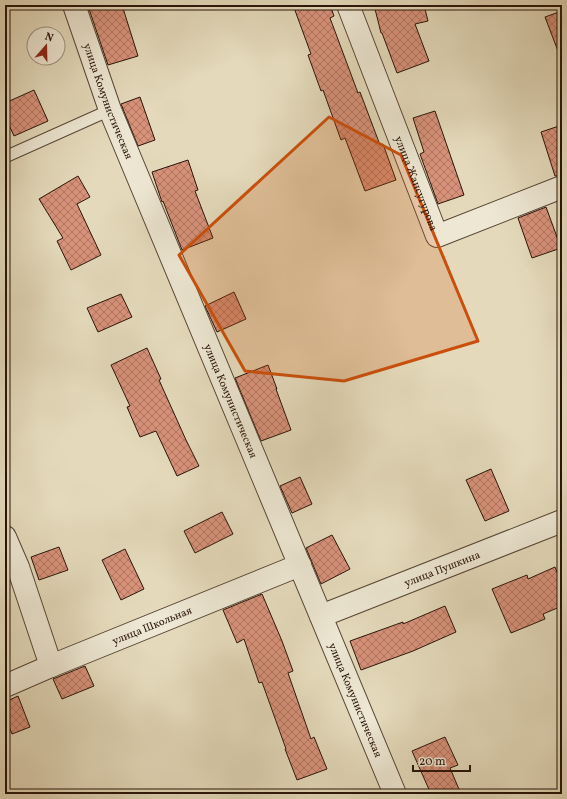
<svg xmlns="http://www.w3.org/2000/svg" width="567" height="799" font-family="Vollkorn,serif">
  <style>
    .building { fill: url(#building-cross-hatch); stroke: #291409 }
    .lines { fill: none; stroke-linecap: round; stroke-linejoin: round }
    .service-casing { stroke: #584636; stroke-width: 13 }
    .minor-casing { stroke: #584636; stroke-width: 24 }
    .service { stroke: #ede7d3; stroke-width: 11 }
    .minor { stroke: #ede7d3; stroke-width: 22 }
    .marked { fill: #cb4f0c; fill-opacity: 0.2; stroke: #cb4f0c; stroke-width: 3; stroke-linejoin: round }
    .labels { text-anchor: middle; stroke-width: 3; stroke-linejoin: round; paint-order: stroke }
    .street-label { font-size: 11px; fill: #291409; stroke: #ede7d3 }
  </style>
  <defs>
    <pattern id="building-cross-hatch" width="8" height="8" patternUnits="userSpaceOnUse"><rect width="8" height="8" fill="#d8927a"/><path d="M0 0l8 8M0 8l8-8" fill="none" stroke="#af7662"/></pattern>
  </defs>
  <rect width="100%" height="100%" fill="#e4dabb"/>
  <filter id="stains"><feTurbulence type="fractalNoise" baseFrequency=".005" numOctaves="4"/><feColorMatrix values="0 0 0 0 .2 0 0 0 0 .09 0 0 0 0 .02 0 0 0 .5 -.17"/></filter>
  <radialGradient id="worn" r=".72"><stop offset=".6" stop-color="#630" stop-opacity="0"/><stop offset="1" stop-color="#630" stop-opacity=".3"/></radialGradient>
  <path class="building" d="M101 5H122L138 56 108 65 89 9Z
    M293 5H330L334 16 330 18 358 93 360 92 380 145 383 144 396 180 365 191 345 138 341 140 323 90 321 91 308 55 311 54Z
    M374 5H424L428 21 415 24 429 61 397 73 382 33H381Z
    M562 11V59H561L545 17Z
    M34 90 48 121 14 136 5 116V103Z
    M140 97 155 140 138 146 121 104Z
    M435 111 464 195 438 204 420 154 424 152 413 118Z
    M562 125V175L555 176 541 132Z
    M188 160 198 190 195 191 213 238 182 250 163 201 162 202 152 172Z
    M78 176 90 197 77 204 101 255 71 270 57 241 63 238 39 199Z
    M546 207 561 248 532 258 518 218Z
    M234 292 246 319 217 332 205 306Z
    M121 294 132 317 98 332 87 308Z
    M147 348 161 379 159 380 186 440 199 466 177 476 156 431 140 437 127 407 130 406 111 365Z
    M268 365 277 389H276L291 430 261 441 235 378Z
    M491 469 509 511 485 521 466 480Z
    M300 477 312 504 292 513 280 486Z
    M222 512 233 534 195 553 184 531Z
    M332 535 350 569 321 584 306 548Z
    M59 547 68 570 39 580 31 557Z
    M125 549 144 589 121 600 102 560Z
    M555 567 562 584V606L543 614 545 619 511 633 492 589 527 575 528 579Z
    M262 594 282 641 293 671 288 673 311 739 314 737 327 769 297 780 285 749H286L262 682 259 683 244 639 237 643 223 610Z
    M445 606 456 632 413 651 361 670 350 641 403 622V624Z
    M85 666 94 686 62 699 53 679Z
    M18 696 30 727 12 734 5 716V702Z
    M445 737 458 765 450 768 461 794H431L412 751Z"/>
  <g class="lines">
    <defs>
      <path id="service" d="M5 157 110 110"/>
      <g id="minor">
        <path id="s1" d="M74 5 110 110 395 794"/>
        <path id="s2" d="M348 5 437 236 562 187"/>
        <path d="M5 537 18 567 51 666"/>
        <path id="s3" d="M321 616 562 521"/>
        <path id="s4" d="M5 686 51 666 300 565"/>
      </g>
    </defs>
    <use href="#service" class="service-casing"/>
    <use href="#minor" class="minor-casing"/>
    <use href="#service" class="service"/>
    <use href="#minor" class="minor"/>
  </g>
  <path class="marked" d="M329 117 401 155 478 341 344 381 245 371 179 255Z"/>
  <g class="labels">
    <g class="street-label">
      <text dy="4" stroke="none"><textPath href="#s1" startOffset="102">улица Комунистическая</textPath></text>
      <text dy="4" stroke="none"><textPath href="#s2" startOffset="191">улица Жансугурова</textPath></text>
      <text dy="4" stroke="none"><textPath href="#s1" startOffset="426">улица Комунистическая</textPath></text>
      <text dy="4" stroke="none"><textPath href="#s3" startOffset="130">улица Пушкина</textPath></text>
      <text dy="4" stroke="none"><textPath href="#s4" startOffset="159">улица Школьная</textPath></text>
      <text dy="4" stroke="none"><textPath href="#s1" startOffset="750">улица Комунистическая</textPath></text>
    </g>
  </g>
  <rect width="567" height="799" fill="none" stroke="#e4dabb" stroke-width="20"/>
  <rect x="6" y="6" width="555" height="787" fill="none" stroke="#291409" stroke-width="2"/>
  <rect x="10" y="10" width="547" height="779" fill="none" stroke="#291409"/>
  <g transform="translate(46 46) rotate(20)"><circle r="19" fill="#ede7d3" stroke="#9f9382"/>
  <path d="M0-3L7 15L0 10L-7 15Z" fill="#8f2418"/>
  <text y="-6" font-size="11" font-weight="bold" text-anchor="middle" fill="#291409">N</text>
  </g>
  <path d="M413 765v6h57v-6" fill="none" stroke="#291409" stroke-width="2"/>
  <text x="419" y="765" font-size="12" fill="#291409" stroke="#ede7d3" stroke-width="3" paint-order="stroke">20 m</text>
  <rect width="100%" height="100%" filter="url(#stains)"/>
  <rect width="100%" height="100%" fill="url(#worn)"/>
</svg>
